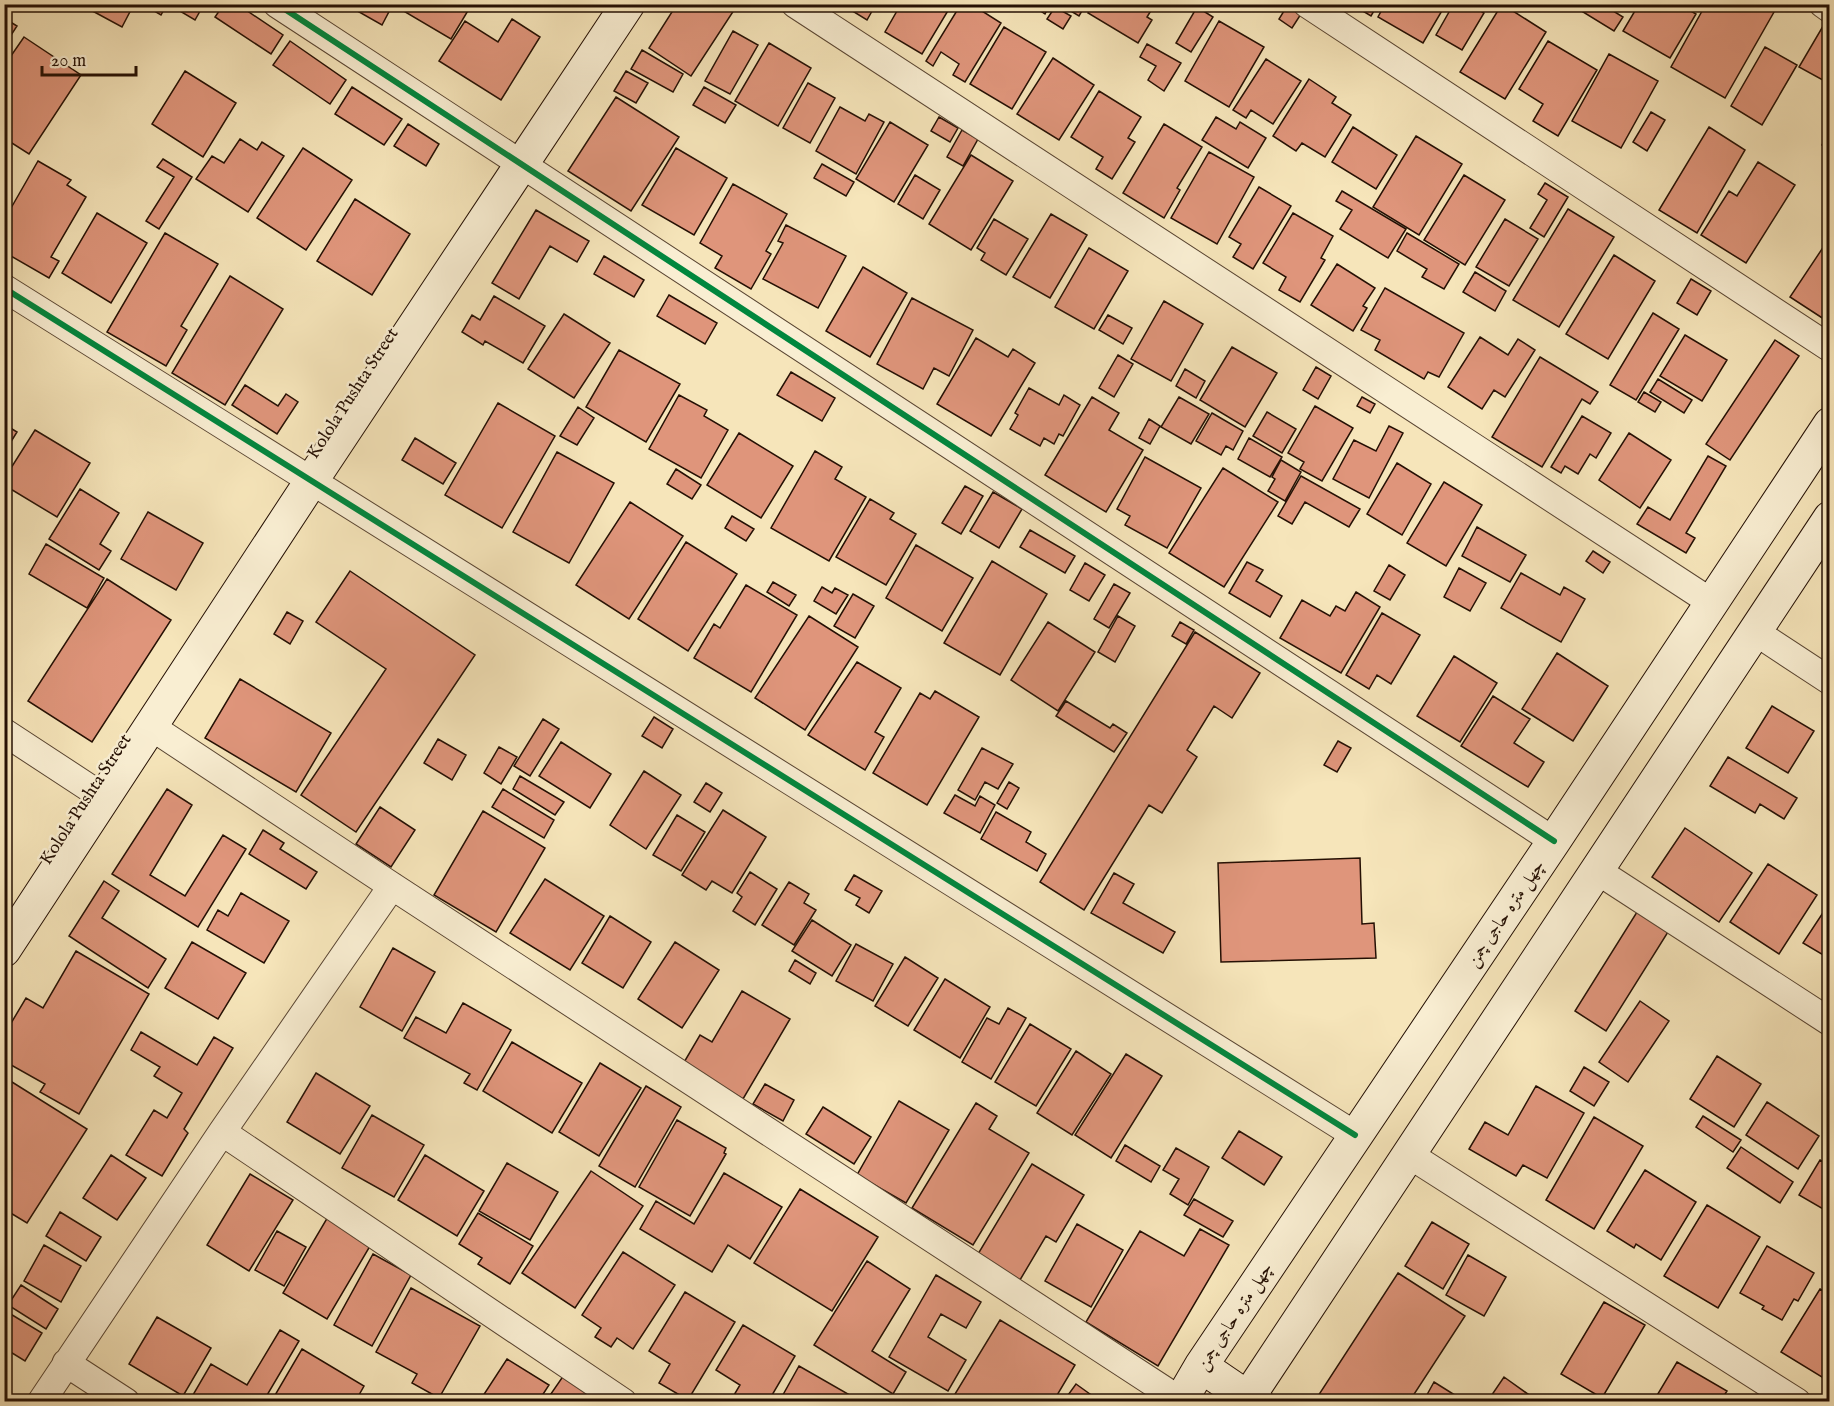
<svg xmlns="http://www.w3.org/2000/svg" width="1834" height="1406" font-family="'IM FELL English',Amiri,serif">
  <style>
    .building { fill: #df957b; stroke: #251004; stroke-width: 1.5 }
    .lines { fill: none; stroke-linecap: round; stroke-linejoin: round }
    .street-casing { stroke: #594532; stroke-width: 29 }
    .secondary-casing { stroke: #251004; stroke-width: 35 }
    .street { stroke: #f9eed2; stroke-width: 27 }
    .secondary { stroke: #f9eed2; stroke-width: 33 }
    .cycleway-casing { stroke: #f9eed2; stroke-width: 10 }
    .cycleway { stroke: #00873e; stroke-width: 6 }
    .labels { text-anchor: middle; stroke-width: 5; stroke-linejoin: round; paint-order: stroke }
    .street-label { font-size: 18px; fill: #251004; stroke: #f9eed2 }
  </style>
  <rect width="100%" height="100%" fill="#f6e5ba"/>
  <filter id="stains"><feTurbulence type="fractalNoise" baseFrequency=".00333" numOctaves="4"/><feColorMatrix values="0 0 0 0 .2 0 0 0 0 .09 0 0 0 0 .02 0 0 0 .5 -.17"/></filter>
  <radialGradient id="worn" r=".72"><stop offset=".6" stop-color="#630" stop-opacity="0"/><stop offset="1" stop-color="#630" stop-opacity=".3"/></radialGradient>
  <path class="building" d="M88 4H134L122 27 87 8Z
    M151 4H167L161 15 149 8Z
    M168 4H204L195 20Z
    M224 4H237L283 35 271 54 215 17Z
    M345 4H393L382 25Z
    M396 4H472L451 39 395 6Z
    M677 4H738L691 76 649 48Z
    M841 4H876L867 20Z
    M901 4H952L922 54 885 32Z
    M961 4H971L1001 23 965 82 953 75 959 64 941 52 933 66 926 61Z
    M1030 4H1050L1045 14Z
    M1059 4H1086L1079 16Z
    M1093 4H1155L1147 17 1152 20 1138 43 1088 13Z
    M1351 4H1378L1371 16Z
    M1385 4H1435L1443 9 1423 43 1378 17Z
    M1462 4H1469L1484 13 1462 50 1436 35 1453 5 1459 9Z
    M1502 4 1546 32 1505 99 1460 72Z
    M1570 4H1602L1623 17 1614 31Z
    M1639 4H1679L1696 14 1670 58 1623 31Z
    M1706 4 1778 5 1725 98 1671 67Z
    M1287 6 1301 14 1292 28 1279 19Z
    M1055 7 1071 16 1063 29 1047 19Z
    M1197 7 1213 17 1191 52 1176 43Z
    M4 18 17 26 4 46Z
    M512 19 540 37 501 100 439 61 465 21 498 42Z
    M1219 21 1264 47 1229 107 1185 81Z
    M1826 21 1830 23V84L1799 67Z
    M1004 27 1046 52 1012 109 970 84Z
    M733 31 758 45 730 94 705 81Z
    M24 37 81 75 29 154 4 138V66Z
    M290 41 346 80 330 104 273 65Z
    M1548 41 1597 70 1558 136 1533 121 1543 104 1519 89Z
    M769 43 811 68 778 126 735 101Z
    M1147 44 1181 63 1164 91 1148 80 1156 66 1140 57Z
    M1765 47 1797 65 1762 125 1731 106Z
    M642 50 683 74 673 92 631 69Z
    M1609 54 1658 81 1621 148 1572 121Z
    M1053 58 1094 85 1059 140 1017 114Z
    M1266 59 1301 81 1273 124 1251 110 1246 118 1233 110Z
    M185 71 236 103 203 157 152 124Z
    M626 71 648 83 636 103 614 91Z
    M1309 79 1336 97 1332 103 1351 115 1325 157 1302 143 1296 151 1273 136Z
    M808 83 835 98 810 143 783 128Z
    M352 87 402 119 384 145 335 114Z
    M704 87 736 105 725 123 693 105Z
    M1099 91 1141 117 1128 138 1135 142 1112 179 1096 169 1103 157 1071 137Z
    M616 97 679 137 631 211 568 171Z
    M840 107 865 121 869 114 884 122 856 174 816 151Z
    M1651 112 1665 120 1647 151 1633 142Z
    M939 117 958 128 950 142 931 131Z
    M1216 117 1236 129 1240 122 1266 138 1248 168 1202 140Z
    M890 122 928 145 894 202 856 179Z
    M408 124 439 144 426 166 394 146Z
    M1164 124 1202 147 1177 188 1180 190 1164 218 1123 193Z
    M1353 127 1397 155 1376 189 1332 162Z
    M1709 127 1745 150 1697 233 1659 210Z
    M962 130 978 139 963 166 947 157Z
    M1830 130V149L1822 145Z
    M1416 136 1462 164 1419 235 1373 207Z
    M240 139 257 150 262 142 284 156 248 212 196 179 212 156 224 163Z
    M303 148 352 180 306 250 257 218Z
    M676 148 727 178 694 235 642 205Z
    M1209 152 1254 177 1217 244 1171 218Z
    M971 155 1013 181 971 250 929 224Z
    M163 159 192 177 159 229 146 221 174 177 157 167Z
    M38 161 71 180 67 185 86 197 51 257 59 261 49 278 4 252V213L7 215Z
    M1758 162 1795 185 1746 263 1701 235 1729 191 1737 196Z
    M822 164 854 182 846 196 814 178Z
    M915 175 940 190 923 219 898 204Z
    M1464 175 1505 200 1465 265 1424 240Z
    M1545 183 1568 197 1544 237 1530 228 1547 200 1538 194Z
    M733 184 787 214 766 251 771 254 751 289 715 268 722 256 700 243Z
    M1259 187 1291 206 1253 269 1233 257 1241 244 1229 237Z
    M1342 191 1406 229 1388 258 1340 229 1352 210 1336 201Z
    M355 199 410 234 372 295 317 261Z
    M1568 209 1614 237 1559 327 1513 300Z
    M536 210 589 241 577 262 550 246 519 299 492 283Z
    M97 213 147 243 111 303 62 273Z
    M1293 213 1333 236 1321 258 1325 260 1300 302 1279 290 1286 277 1263 263Z
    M1051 214 1087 235 1050 298 1013 277Z
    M994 219 1028 239 1006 275 981 260 985 253 977 248Z
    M1505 219 1538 239 1509 286 1476 267Z
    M786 225 846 256 818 308 763 279 783 243 778 241Z
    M165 233 218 264 181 326 187 330 166 366 107 332Z
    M1407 233 1459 264 1444 289 1422 277 1427 269 1397 251Z
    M1830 237V323L1790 297Z
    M1089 248 1128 271 1094 329 1055 307Z
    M1614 255 1655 281 1608 359 1566 334Z
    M604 256 644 280 634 297 594 274Z
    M1337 264 1375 288 1363 306 1367 308 1353 331 1311 305Z
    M863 267 907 293 870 357 826 331Z
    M1475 272 1506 291 1495 311 1463 292Z
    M230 276 283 309 225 405 172 373Z
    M1691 279 1711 291 1697 315 1677 303Z
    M1385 288 1464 333 1439 377 1428 372 1424 379 1375 350 1380 340 1361 330Z
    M669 295 717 323 705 344 657 316Z
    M494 296 545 326 523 363 485 341 483 345 462 332 472 315 480 320Z
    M912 298 973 330 949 376 934 368 923 389 877 364Z
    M1164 301 1203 324 1171 381 1131 359Z
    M1653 313 1679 329 1636 400 1610 385Z
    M564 314 610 343 574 398 528 369Z
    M1108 315 1132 328 1123 344 1099 330Z
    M1685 335 1727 360 1702 401 1660 376Z
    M1480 337 1508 355 1518 339 1535 350 1505 397 1494 390 1482 409 1448 387Z
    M976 338 1008 357 1013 349 1035 363 991 436 937 404Z
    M1775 340 1799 356 1730 460 1706 444Z
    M1232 347 1277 373 1245 427 1200 400Z
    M619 350 680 384 646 442 586 407Z
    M1118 355 1133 364 1114 397 1099 388Z
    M1540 357 1598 392 1590 404 1582 399 1542 467 1492 437Z
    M1316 367 1331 376 1318 399 1303 390Z
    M1185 369 1205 381 1196 398 1176 386Z
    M791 372 835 398 822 421 777 395Z
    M1658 379 1692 400 1684 413 1650 392Z
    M245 385 278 406 286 394 298 402 277 434 232 405Z
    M1029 388 1059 405 1064 395 1080 405 1063 436 1059 434 1054 444 1044 438 1040 446 1010 429 1018 415 1015 413Z
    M1644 392 1661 402 1655 412 1638 402Z
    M679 395 707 410 704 416 728 430 701 478 649 449Z
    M1092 397 1119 413 1109 430 1143 450 1106 512 1045 475Z
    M1179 397 1209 414 1191 444 1161 427Z
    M1362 397 1375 404 1370 413 1357 406Z
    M498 403 555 436 502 528 445 495Z
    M1315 406 1353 428 1322 481 1300 469 1304 462 1288 453Z
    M578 407 594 418 577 445 560 436Z
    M1267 412 1296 429 1282 453 1253 436Z
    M1212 413 1243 431 1233 450 1226 446 1221 455 1196 441Z
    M1582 416 1611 433 1596 458 1590 454 1578 474 1565 466 1561 473 1551 467Z
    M1149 419 1160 426 1150 444 1139 438Z
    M4 424 17 432 4 453Z
    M1389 426 1403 433 1369 498 1333 479 1354 440 1376 451Z
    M35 430 90 463 57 517 4 485V479Z
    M739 433 793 466 761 518 707 485Z
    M1629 433 1671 460 1640 508 1599 480Z
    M415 438 456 463 443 484 402 460Z
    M1249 438 1282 457 1270 477 1238 459Z
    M815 451 842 467 835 479 866 497 829 561 771 528Z
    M557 452 614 483 569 563 513 532Z
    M1708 456 1726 466 1686 533 1695 538 1686 553 1637 524 1648 507 1670 520Z
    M1145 457 1201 488 1167 548 1125 525 1130 516 1117 509Z
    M1281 460 1301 472 1285 501 1268 491 1275 479 1272 477Z
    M1397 463 1431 484 1402 535 1367 514Z
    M1223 468 1278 502 1224 587 1169 553Z
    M676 469 701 485 692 499 667 484Z
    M1301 476 1360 509 1349 527 1305 502 1292 524 1278 516Z
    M1444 482 1482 505 1446 566 1407 543Z
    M965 486 983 496 961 534 942 523Z
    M80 489 119 513 100 544 111 551 99 570 49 539Z
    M993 492 1022 509 999 548 970 531Z
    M870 499 894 513 890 519 916 534 886 585 836 557Z
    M630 502 683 536 629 619 576 585Z
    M148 512 203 543 176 590 121 559Z
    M732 516 754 529 746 541 725 528Z
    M1477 527 1526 555 1510 582 1462 556Z
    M1030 530 1075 556 1065 573 1020 547Z
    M686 542 737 574 688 651 638 619Z
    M46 544 104 578 87 608 29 574Z
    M916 545 973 578 942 631 886 598Z
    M1593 551 1610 562 1603 573 1586 561Z
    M992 561 1047 594 1000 675 944 643Z
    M1247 562 1263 570 1256 581 1282 596 1270 617 1229 593Z
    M1085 563 1105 575 1089 601 1070 590Z
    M1389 565 1405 575 1390 600 1374 591Z
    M1459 568 1486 583 1470 611 1444 597Z
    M350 571 475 655 356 832 301 795 386 669 316 622Z
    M1521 573 1560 595 1564 587 1585 599 1561 642 1501 608Z
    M107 579 171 620 92 742 28 701Z
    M773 582 796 595 789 606 767 592Z
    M1114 584 1130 593 1109 628 1094 619Z
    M746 585 797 615 751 692 694 658 714 624 720 628Z
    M822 587 832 593 835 588 848 595 836 614 814 601Z
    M1356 592 1380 607 1341 673 1280 638 1302 600 1330 616 1336 606 1345 611Z
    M853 594 874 606 855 638 834 626Z
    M287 612 303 621 290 644 274 634Z
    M1382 613 1420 635 1391 684 1377 675 1369 689 1346 675Z
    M809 616 858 647 805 730 755 698Z
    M1118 616 1135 626 1115 662 1098 652Z
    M1048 622 1095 652 1058 711 1011 680Z
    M1180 622 1194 630 1186 644 1172 636Z
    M1195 632 1260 673 1232 718 1214 706 1187 750 1197 757 1162 813 1149 805 1084 910 1040 882Z
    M1557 653 1608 686 1573 741 1522 709Z
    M1454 656 1497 683 1460 742 1417 716Z
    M857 662 901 688 875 732 884 737 865 770 808 735Z
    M240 679 331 733 296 792 205 738Z
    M935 691 979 717 927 805 873 773 920 693 930 699Z
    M1493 696 1530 719 1514 743 1544 762 1528 787 1461 746Z
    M1066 701 1110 728 1113 724 1127 733 1114 752 1056 716Z
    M1772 706 1814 731 1788 773 1746 748Z
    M654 717 673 729 662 748 642 736Z
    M543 719 559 729 530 776 514 766Z
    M438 739 466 755 452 780 424 763Z
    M1338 741 1351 748 1337 772 1324 765Z
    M561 742 611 774 590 808 539 776Z
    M499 747 517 757 501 784 484 773Z
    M982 748 1013 764 998 789 985 782 975 800 958 790Z
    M1728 757 1797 798 1784 819 1760 804 1755 813 1710 786Z
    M644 771 681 795 646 849 610 825Z
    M520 776 564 802 555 815 513 789Z
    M1009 782 1019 788 1007 809 997 803Z
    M706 783 722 793 710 812 694 802Z
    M167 789 192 805 150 875 185 896 223 835 246 849 198 927 112 874Z
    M503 789 554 820 544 838 492 807Z
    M955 795 975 806 980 796 995 805 980 833 944 813Z
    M380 807 415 830 391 867 356 844Z
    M723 810 766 837 732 893 712 881 706 890 682 875Z
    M483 811 545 848 496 932 434 895Z
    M996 812 1031 832 1026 842 1046 854 1037 871 981 839Z
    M677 815 705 832 681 871 653 855Z
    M1685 828 1752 873 1719 922 1652 877Z
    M263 830 284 843 280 849 317 872 306 889 249 854Z
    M1360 858 1362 924 1374 923 1376 958 1221 962 1218 863Z
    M1768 864 1817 895 1779 954 1730 922Z
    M750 872 777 889 755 925 733 911 742 897 737 893Z
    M1114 873 1134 884 1123 903 1175 932 1163 953 1091 913Z
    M854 875 882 891 869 913 856 905 860 898 845 890Z
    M545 879 604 916 570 970 510 933Z
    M104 881 119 891 102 918 166 959 148 988 69 936Z
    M789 882 809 894 804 903 816 910 794 945 762 925Z
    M241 893 289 921 264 963 207 930 218 910 228 916Z
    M1830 902V959L1803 943Z
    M1637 912 1668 932 1606 1031 1575 1011Z
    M610 916 651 942 623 988 582 963Z
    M812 920 851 945 832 976 792 951Z
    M192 942 246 973 218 1019 165 988Z
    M675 942 719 970 682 1028 638 999Z
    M856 944 893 964 873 1001 836 981Z
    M393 948 435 972 402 1031 360 1007Z
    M76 951 149 994 79 1114 40 1092 45 1084 4 1061V1035L26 998 43 1008Z
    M905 957 938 978 908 1026 875 1006Z
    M795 960 816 973 810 984 789 971Z
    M945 979 990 1007 960 1058 914 1030Z
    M742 991 790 1019 743 1099 683 1064 700 1035 712 1042Z
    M1640 1001 1669 1021 1628 1082 1599 1062Z
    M463 1003 511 1030 477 1090 464 1083 470 1074 404 1038 416 1017 446 1033Z
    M1008 1008 1026 1018 991 1079 962 1062 987 1018 999 1024Z
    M1030 1024 1071 1049 1036 1106 995 1082Z
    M141 1032 197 1065 214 1037 233 1048 184 1129 188 1133 162 1176 126 1155 154 1110 167 1118 182 1093 154 1076 160 1067 131 1050Z
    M512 1042 582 1083 552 1133 483 1091Z
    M1076 1051 1111 1074 1072 1135 1037 1113Z
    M1126 1054 1162 1076 1111 1158 1075 1135Z
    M1717 1056 1761 1084 1734 1127 1690 1099Z
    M600 1063 641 1088 599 1156 559 1132Z
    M1584 1067 1609 1082 1594 1106 1570 1091Z
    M316 1073 370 1106 340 1154 287 1122Z
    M4 1077 87 1129 27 1223 4 1209Z
    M765 1084 794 1100 783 1121 753 1104Z
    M646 1086 681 1107 635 1187 599 1166Z
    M1536 1086 1584 1113 1547 1178 1523 1165 1516 1176 1469 1149 1485 1122 1508 1135Z
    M899 1101 949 1130 906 1203 857 1175Z
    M1767 1102 1819 1136 1798 1169 1746 1135Z
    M976 1103 997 1116 989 1129 1029 1153 973 1245 912 1208Z
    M823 1107 871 1137 854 1164 806 1134Z
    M372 1115 424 1145 394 1197 342 1168Z
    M1703 1116 1741 1140 1733 1152 1696 1127Z
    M1594 1117 1643 1146 1594 1229 1546 1200Z
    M677 1120 726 1148 724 1153 726 1154 690 1216 639 1187Z
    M1239 1131 1282 1157 1264 1185 1222 1158Z
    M1125 1145 1160 1166 1151 1182 1116 1161Z
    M1741 1147 1793 1182 1780 1203 1727 1168Z
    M1176 1148 1209 1167 1188 1205 1170 1194 1179 1179 1163 1170Z
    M111 1155 146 1178 117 1220 83 1198Z
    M425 1155 484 1191 457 1236 398 1200Z
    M1820 1160 1830 1166V1213L1799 1195Z
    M507 1163 558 1192 530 1240 479 1211Z
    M1032 1164 1084 1195 1056 1242 1046 1236 1020 1280 978 1254Z
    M1645 1170 1696 1202 1661 1260 1636 1244 1634 1248 1607 1231Z
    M591 1171 643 1206 575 1308 522 1273Z
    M724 1173 782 1207 750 1259 728 1245 712 1272 640 1229 656 1201 694 1224Z
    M250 1174 293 1200 249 1271 207 1245Z
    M800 1189 878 1237 832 1311 754 1263Z
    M1194 1199 1233 1221 1223 1237 1184 1215Z
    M1707 1205 1760 1237 1718 1308 1664 1276Z
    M60 1212 101 1237 86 1261 46 1236Z
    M478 1213 533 1246 510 1284 478 1264 482 1258 459 1244Z
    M329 1215 373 1241 327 1319 283 1293Z
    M1432 1222 1469 1244 1443 1289 1405 1266Z
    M1077 1224 1123 1250 1091 1307 1045 1281Z
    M1200 1229 1229 1245 1158 1366 1086 1322 1140 1231 1184 1256Z
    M277 1231 306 1247 284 1286 255 1270Z
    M44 1245 81 1266 61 1302 24 1281Z
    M1767 1246 1814 1273 1798 1301 1794 1299 1782 1320 1762 1309 1764 1306 1740 1293Z
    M623 1252 675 1285 633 1349 617 1338 611 1347 595 1337 601 1328 582 1315Z
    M373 1254 411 1275 372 1346 334 1325Z
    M1468 1255 1506 1277 1484 1316 1446 1295Z
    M867 1261 910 1289 872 1351 906 1372 893 1394 814 1345Z
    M1398 1273 1465 1316 1409 1402H1326L1318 1396Z
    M936 1275 981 1302 966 1328 941 1314 928 1337 966 1360 948 1391 889 1357Z
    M21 1285 58 1309 46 1329 8 1305Z
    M411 1288 480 1326 439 1398 412 1383 417 1374 376 1352Z
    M1820 1289 1830 1295V1382L1781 1352Z
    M685 1292 735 1322 688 1400 659 1383 670 1364 649 1351Z
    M1604 1302 1645 1325 1602 1398 1561 1374Z
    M4 1310 42 1333 25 1361 4 1348Z
    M157 1317 211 1348 183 1396 129 1364Z
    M1000 1320 1075 1365 1053 1402H967L955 1394Z
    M743 1325 795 1356 768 1402H745L734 1395 740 1385 716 1370Z
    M280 1330 299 1341 263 1402H193L190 1400 211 1364 247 1385Z
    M302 1349 364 1386 355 1402H271Z
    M507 1359 549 1385 538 1402H479Z
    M1677 1362 1727 1391 1720 1402H1653Z
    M799 1366 855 1398 853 1402H779Z
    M566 1372 604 1402 546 1401Z
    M1504 1377 1539 1402H1487Z
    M1434 1382 1466 1402H1423Z
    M1076 1384 1101 1402H1063Z"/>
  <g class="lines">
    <defs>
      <path id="street" d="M277 4 1554 841
        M795 4 1711 602
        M1307 4 1830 348
        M1823 4 1830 9
        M4 288 1355 1135
        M1754 631 1830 681
        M150 726 392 886 1181 1401
        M4 732 103 797
        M1596 870 1830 1022
        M222 1132 623 1402
        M1408 1154 1797 1402
        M66 1363 126 1402
        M41 1402 222 1132 392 886"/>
      <path id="secondary" d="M4 950 312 480 628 4
        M1201 1366 1248 1398 1257 1402
        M1180 1402 1201 1366 1554 841 1830 424
        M1245 1402 1830 518"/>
    </defs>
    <use href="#street" class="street-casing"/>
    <use href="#secondary" class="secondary-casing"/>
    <use href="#street" class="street"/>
    <use href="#secondary" class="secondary"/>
    <defs>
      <path id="cycleway" d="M277 4 1554 841
        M4 288 1355 1135"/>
    </defs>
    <use href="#cycleway" class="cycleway-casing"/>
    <use href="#cycleway" class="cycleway"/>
  </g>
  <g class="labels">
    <g class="street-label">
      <text transform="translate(352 393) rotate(-57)" y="6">Kolola Pushta Street</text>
      <text transform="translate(85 799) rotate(-57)" y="6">Kolola Pushta Street</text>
      <text transform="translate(1505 913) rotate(-56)" y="6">چهل متره حاجی چمن</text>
      <text transform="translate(1234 1316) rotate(-57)" y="6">چهل متره حاجی چمن</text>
    </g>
  </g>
  <rect width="1834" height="1406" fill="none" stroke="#f6e5ba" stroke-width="24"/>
  <rect x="6" y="6" width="1822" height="1394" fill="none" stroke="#251004" stroke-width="3"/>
  <rect x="12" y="12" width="1810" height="1382" fill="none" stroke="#251004" stroke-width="1.5"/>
  <path d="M42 66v9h94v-9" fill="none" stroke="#251004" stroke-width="3"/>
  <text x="51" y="66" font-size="18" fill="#251004" stroke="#f9eed2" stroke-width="4.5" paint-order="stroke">20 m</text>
  <rect width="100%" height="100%" filter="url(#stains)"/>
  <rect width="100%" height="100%" fill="url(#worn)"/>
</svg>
